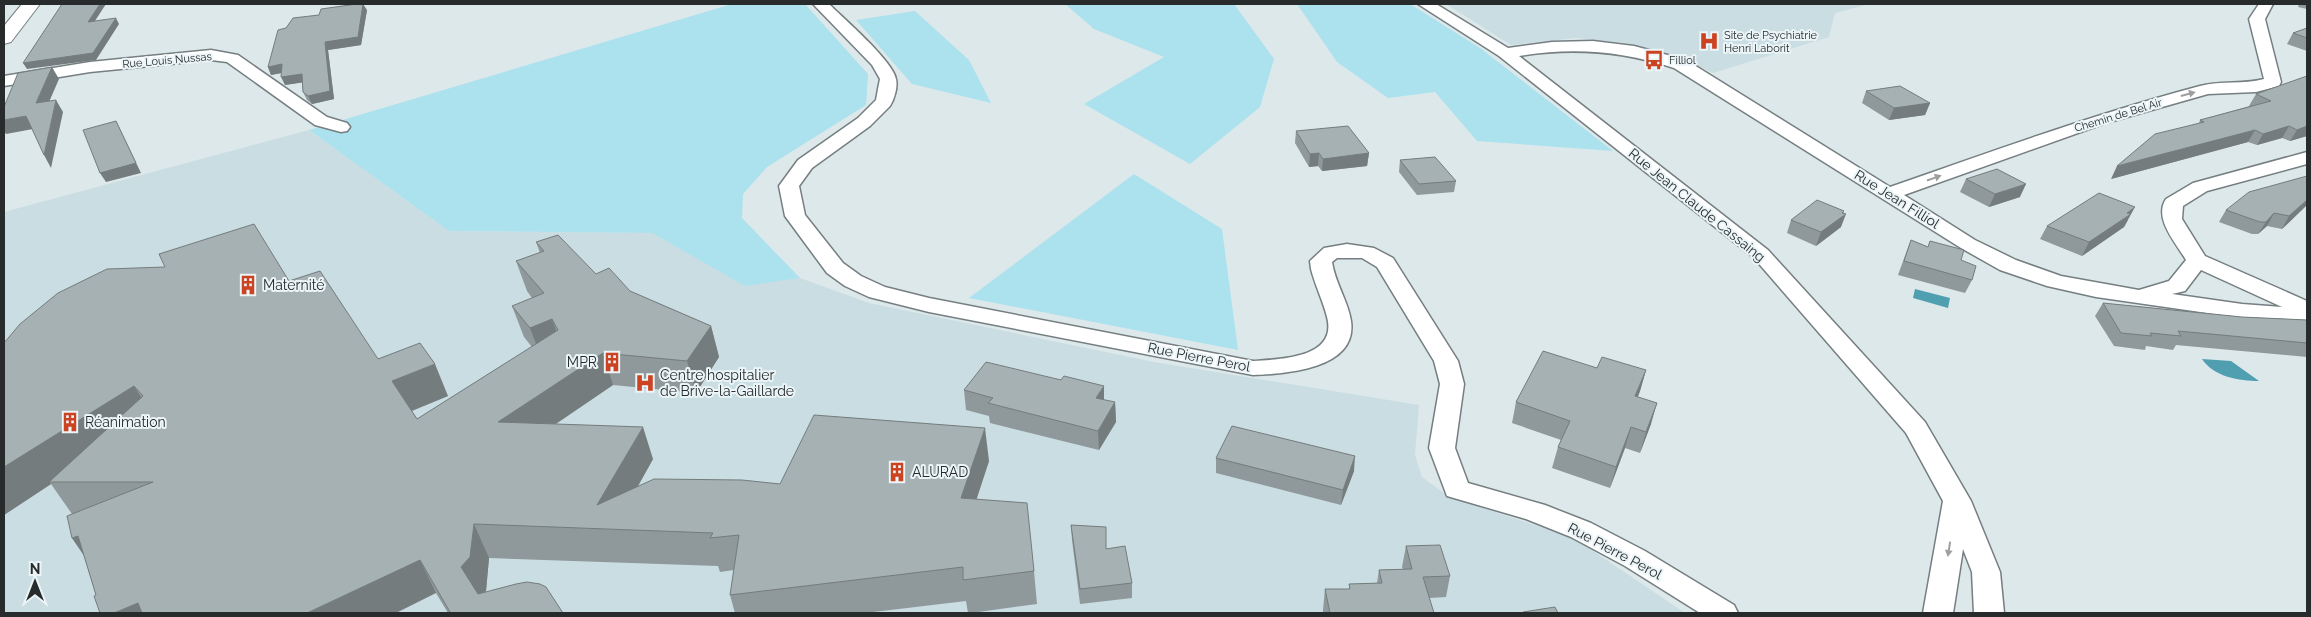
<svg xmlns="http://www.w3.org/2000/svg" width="2311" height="617" font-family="Raleway,sans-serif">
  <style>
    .built { fill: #cadde2 }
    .green { fill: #ace1ee }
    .water { fill: #4f9fb1 }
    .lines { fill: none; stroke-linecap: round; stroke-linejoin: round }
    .street-casing { stroke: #757e81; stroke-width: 3 }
    .secondary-casing { stroke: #757e81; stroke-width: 2 }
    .street { fill: #fff; fill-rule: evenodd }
    .secondary { fill: #fff; fill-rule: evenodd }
    .wall { fill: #8f989a }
    .shaded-wall { fill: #747c7d }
    .building { fill: #a6b1b3; stroke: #747c7d }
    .oneway { fill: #9ea0a0 }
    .labels { text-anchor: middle; stroke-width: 4; stroke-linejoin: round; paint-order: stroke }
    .far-poi-label { font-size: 11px; fill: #272b2c; stroke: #ebf5f8; text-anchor: start }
    .far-street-label { font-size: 11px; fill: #272b2c; stroke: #ebf5f8 }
    .street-label { font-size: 14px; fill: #272b2c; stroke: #ebf5f8 }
    .poi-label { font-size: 14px; fill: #272b2c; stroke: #ebf5f8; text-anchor: start }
  </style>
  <rect width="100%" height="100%" fill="#dde8eb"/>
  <path class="built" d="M1446 4H1863L1866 5 1835 13 1829 37 1713 73 1681 57 1627 43 1576 38 1511 45Z
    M309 130 449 231 652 233 745 285 800 278 869 303 1154 362 1419 405 1415 455 1422 477 1449 497 1574 538 1685 613H4V212Z"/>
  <path class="green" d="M732 4H805L868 74 866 105 767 167 743 194 742 218 800 278 745 286 652 233 449 231 309 130Z
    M1065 4H1234L1274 59 1260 107 1190 164 1084 104 1164 57 1094 29Z
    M1297 4H1410L1480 48 1613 151 1477 141 1435 92 1388 98 1337 62Z
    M915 11 969 60 991 103 912 84 856 20Z
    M1134 174 1222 229 1238 350 969 298Z"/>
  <path class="water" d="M1915 289 1950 298 1948 308 1913 298Z
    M2202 359 2231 361 2259 381C2239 381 2214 377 2202 359Z"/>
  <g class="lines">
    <defs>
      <path id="street" d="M813 4H829C844 19 893 61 896 79 898 87 894 100 890 106L870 126 812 168 799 186 805 215 843 263 861 276 885 287 929 298 1253 361C1281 359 1338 358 1327 317 1323 301 1315 285 1311 269L1310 261 1324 248 1347 244 1374 248 1393 258 1458 361 1464 384 1455 448 1468 483 1545 505 1591 523 1645 551 1734 605 1738 613H1700L1625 566 1571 537 1526 519 1447 496 1429 448 1440 384 1434 361 1377 267 1362 258H1337L1332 262C1335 283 1348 301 1351 321 1358 369 1286 374 1253 375L929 312 869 297 845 286 827 273 785 216 779 186 798 160 858 118 876 100 878 89 880 79 872 65Z
        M1418 4H1436L1508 48 1552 42 1593 41 1634 46 1686 60 1890 187C1993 151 2095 114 2200 86 2221 80 2243 85 2264 79L2249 19 2259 4H2273L2265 19 2281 82 2279 86 2256 92 2208 94 2106 123 1904 195 1975 240 2016 260 2061 276 2139 290 2169 281 2186 260C2176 243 2153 218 2166 199L2193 183 2307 152V164L2207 191 2183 206 2182 219 2205 256 2307 301V322L2242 318 2096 297 2047 286 2000 270 1961 248 1674 68C1622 51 1573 47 1519 56L1768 250 1925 422 1971 501 2000 572 2004 613H1974L1972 572 1963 549 1953 613H1923L1943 501 1906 433 1754 258 1499 56ZM2201 270 2282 307 2242 304 2172 294 2185 291Z
        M211 50 238 55 327 117 347 123 350 127 347 131 341 132 315 125 227 62 211 60 90 72 4 86V76L90 62Z"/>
      <path id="secondary" d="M22 4H40L11 42 4 44V26Z"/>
    </defs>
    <use href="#street" class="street-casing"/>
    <use href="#secondary" class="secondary-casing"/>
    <use href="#street" class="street"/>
    <use href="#secondary" class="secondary"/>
  </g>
  <path class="wall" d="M2299 4H2307V9L2298 7Z
    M367 10 361 45 328 50 334 99 312 104 307 100 303 92 302 82 285 85 282 73 271 75 268 67 286 28Z
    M2307 28V51L2287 44 2293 33Z
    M2307 76V136L2290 141 2282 138 2257 145 2248 142 2111 179 2199 123 2200 120 2250 106H2249L2256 94Z
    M1866 91 1930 103 1925 115 1889 120 1862 103Z
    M1296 131 1369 153 1367 166 1322 171 1318 166 1309 167 1295 143Z
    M1400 160 1456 181 1454 192 1417 195 1399 172Z
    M2307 176V205L2282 229 2267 226 2258 234H2252L2219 222 2226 210Z
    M1966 179 2020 197 1989 207 1960 192Z
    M1791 220 1841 227 1816 246 1787 233Z
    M2128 220 2124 227 2082 256 2040 239 2047 226Z
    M1911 240 1928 247 1930 241 1961 260 1972 280 1965 293 1898 275 1906 253Z
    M536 242 596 274 630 291 711 326 719 357 696 393 613 385 556 424 653 459 638 486 780 484 989 461 976 499 1034 571 1037 604 971 613H968L966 601 865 613H735L730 595 734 570 720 572 718 566 489 558 486 591 484 593 448 613 436 593 96 595 84 556 72 538V514L51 484 4 515V343L289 281 378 359 448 396 412 411 417 419 532 347 524 337 512 306 532 298 527 291 516 261 540 253Z
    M2103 303 2242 317 2307 320V357L2176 345 2173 350 2146 346 2145 350 2114 346 2095 316Z
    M1597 368 1646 370 1640 391 1638 397 1651 424 1640 453 1625 448 1610 488 1552 468 1558 447 1561 440 1512 423 1516 402Z
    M1061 380 1104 386V400L1115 402 1116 422 1099 450 990 423 989 416 966 410 964 390Z
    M1216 458 1354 471 1341 505 1216 473Z
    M1071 525 1106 549 1132 583V598L1080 604 1072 540Z
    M1406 546 1450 576 1446 597 1429 598 1434 613H1323V610L1325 589H1349V584L1377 583 1379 570 1403 569 1402 567Z"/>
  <path class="shaded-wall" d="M100 4H106L91 27 88 22Z
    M363 4 367 10 361 45 328 50 334 99 312 104 308 96 325 42Z
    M116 18 119 24 96 60 27 69 23 63Z
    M282 64 286 72 271 75 268 67Z
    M52 67 59 79 43 116 36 103Z
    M302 74 306 82 285 85 281 77Z
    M56 100 63 112 51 168 44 155Z
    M1930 103 1925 115 1889 120 1894 108Z
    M26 116 33 129 6 134 4 131V120Z
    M116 121 141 173 106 182 100 173Z
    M2289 126 2282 138 2257 145 2263 134Z
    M2307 126V136L2290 141 2297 130Z
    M2255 130 2248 142 2111 179 2117 166Z
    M1319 153 1318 166 1309 167 1310 154Z
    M1369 153 1367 166 1322 171 1323 159Z
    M2026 184 2020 197 1989 207 1995 194Z
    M2307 200V205L2282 229 2289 216Z
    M2135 207 2124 227 2082 256 2089 242Z
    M1844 211 1842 217 1846 214 1841 227 1816 246 1821 232Z
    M2274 213 2267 226 2258 234 2266 222Z
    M552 319 563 350 542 359 530 328Z
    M711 326 719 357 696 393 687 361Z
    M603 353 613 385 511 454 498 422Z
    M435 364 448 396 406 413 392 381Z
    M1646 370 1640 391 1629 417 1635 396Z
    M134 386 154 418 49 482 51 484 4 515V467Z
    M1104 386V406L1096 398Z
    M1115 402 1116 422 1099 450 1098 431Z
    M1657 403 1651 424 1640 453 1646 432Z
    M643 427 653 459 614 529 597 505Z
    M1631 427 1625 448 1610 488 1616 467Z
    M985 428 989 461 966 532 961 498Z
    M1355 456 1354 471 1341 505 1343 490Z
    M474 524 489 558 486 591 477 601 461 567Z
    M78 536 96 572 72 538Z
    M420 560 436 593 396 613H307Z
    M138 603 146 613H114Z"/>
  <path class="building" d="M62 4H100L88 22 116 18 93 53 23 63Z
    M357 4H363L358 37 325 42 330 91 308 96 303 92 302 74 281 77 282 64 268 67 278 30 286 28 293 18 319 15 321 9Z
    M2307 28V38L2293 33Z
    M52 67 36 103 56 100 44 155 26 116 4 120V107L18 73Z
    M2307 76V126L2297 130 2289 126 2263 134 2255 130 2117 166 2155 134 2204 122 2200 120 2271 101 2256 94Z
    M1900 86 1930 103 1894 108 1866 91Z
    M116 121 136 163 100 173 83 130Z
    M1348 126 1369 153 1323 159 1319 153 1310 154 1296 131Z
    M1435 157 1456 181 1419 184 1400 160Z
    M1997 169 2026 184 1995 194 1966 179Z
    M2307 176V200L2289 216 2274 213 2266 222H2260L2226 210 2249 192Z
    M2099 193 2135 207 2127 213 2131 214 2089 242 2047 226Z
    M1817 200 1844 211 1842 213 1846 214 1821 232 1791 220Z
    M254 224 289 281 320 271 378 359 420 343 435 364 392 381 417 419 558 330 552 319 530 328 512 306 544 293 516 261 544 251 536 242 558 235 596 274 609 268 630 291 711 326 687 361 603 353 498 422 643 427 597 505 654 479 742 480 780 484 814 415 985 428 961 498 1027 503 1034 571 963 580V567L730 595 739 535 710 538 713 533 474 524 470 557 461 567 478 594 516 584 527 582 540 584 546 587 563 613H447L450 612 420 560 307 613H142L138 603 114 613H100L94 596 96 595 78 536 72 538 67 516 153 482H49L143 396 134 386 4 467V343L20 324 58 293 107 269 165 267 159 254Z
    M1911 240 1928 247 1930 241 1964 250 1961 260 1976 266 1972 280 1904 261Z
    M2103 303 2242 317 2307 320V343L2178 331 2181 336 2150 333 2152 336 2121 333Z
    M1543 351 1597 368 1602 357 1646 370 1635 396 1657 403 1646 432 1631 427 1616 467 1558 447 1570 421 1516 402Z
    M986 362 1061 380 1064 376 1104 386 1096 398 1115 402 1098 431 988 403 993 398 964 390Z
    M1232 426 1355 456 1343 490 1216 458Z
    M1071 525 1106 527V549L1125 546 1132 583 1080 589Z
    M1440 545 1450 576 1423 577 1434 613H1330L1325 589H1350L1349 584 1382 583 1379 570 1412 569 1406 546Z
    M1555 607 1558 613H1524L1523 612Z"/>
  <defs><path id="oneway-solid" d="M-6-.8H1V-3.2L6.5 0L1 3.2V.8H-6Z" transform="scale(1.25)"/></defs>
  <g class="oneway">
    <use href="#oneway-solid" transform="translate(2188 94) rotate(-15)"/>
    <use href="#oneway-solid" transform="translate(1934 178) rotate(-19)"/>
    <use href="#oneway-solid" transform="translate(1949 549) rotate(99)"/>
  </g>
  <defs>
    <symbol id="hospital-bare" viewBox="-9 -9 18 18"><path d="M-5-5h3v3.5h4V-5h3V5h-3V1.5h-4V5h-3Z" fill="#cc4321" stroke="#ebf5f8" stroke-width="2.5" paint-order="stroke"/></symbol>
    <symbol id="bus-bare" viewBox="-9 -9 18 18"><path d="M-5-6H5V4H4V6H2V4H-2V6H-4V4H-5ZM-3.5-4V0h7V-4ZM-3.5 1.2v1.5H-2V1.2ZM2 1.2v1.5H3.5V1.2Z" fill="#cc4321" stroke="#ebf5f8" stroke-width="2.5" paint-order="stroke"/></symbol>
    <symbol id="building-bare" viewBox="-9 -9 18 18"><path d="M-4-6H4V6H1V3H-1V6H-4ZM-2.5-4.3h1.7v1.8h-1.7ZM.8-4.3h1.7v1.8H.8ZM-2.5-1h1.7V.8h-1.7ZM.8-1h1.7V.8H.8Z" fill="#cc4321" stroke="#ebf5f8" stroke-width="2.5" paint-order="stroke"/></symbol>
  </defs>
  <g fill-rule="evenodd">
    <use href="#hospital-bare" x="1695" y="27" width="28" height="28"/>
    <use href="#bus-bare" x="1640" y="46" width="28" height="28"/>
    <use href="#building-bare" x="234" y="271" width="28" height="28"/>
    <use href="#building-bare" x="598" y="348" width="28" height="28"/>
    <use href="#hospital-bare" x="631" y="369" width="28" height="28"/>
    <use href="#building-bare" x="56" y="408" width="28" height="28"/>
    <use href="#building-bare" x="883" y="458" width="28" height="28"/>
  </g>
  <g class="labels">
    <g class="far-poi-label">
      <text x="1724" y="39">Site de Psychiatrie<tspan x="1724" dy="13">Henri Laborit</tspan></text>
      <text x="1669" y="64">Filliol</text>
    </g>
    <g class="far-street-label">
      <text transform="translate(167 60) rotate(-5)" y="4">Rue Louis Nussas</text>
      <text transform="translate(2118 115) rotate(-17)" y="4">Chemin de Bel Air</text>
    </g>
    <g class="street-label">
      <text transform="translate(1897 199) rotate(32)" y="5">Rue Jean Filliol</text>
      <text transform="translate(1697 205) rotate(39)" y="5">Rue Jean Claude Cassaing</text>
      <text transform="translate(1199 357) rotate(11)" y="5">Rue Pierre Perol</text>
      <text transform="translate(1615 551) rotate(28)" y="5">Rue Pierre Perol</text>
    </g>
    <g class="poi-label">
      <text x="263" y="290">Maternité</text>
      <text x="597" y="367" text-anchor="end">MPR</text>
      <text x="660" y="380">Centre hospitalier<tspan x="660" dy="16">de Brive-la-Gaillarde</tspan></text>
      <text x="85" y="427">Réanimation</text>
      <text x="912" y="477">ALURAD</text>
    </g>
  </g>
  <rect width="2311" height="617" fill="none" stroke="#272b2c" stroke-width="10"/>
  <g transform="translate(35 582)" stroke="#ebf5f8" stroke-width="4" paint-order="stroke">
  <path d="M0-4L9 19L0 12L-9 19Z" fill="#272b2c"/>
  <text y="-8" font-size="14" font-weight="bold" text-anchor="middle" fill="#272b2c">N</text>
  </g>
</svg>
